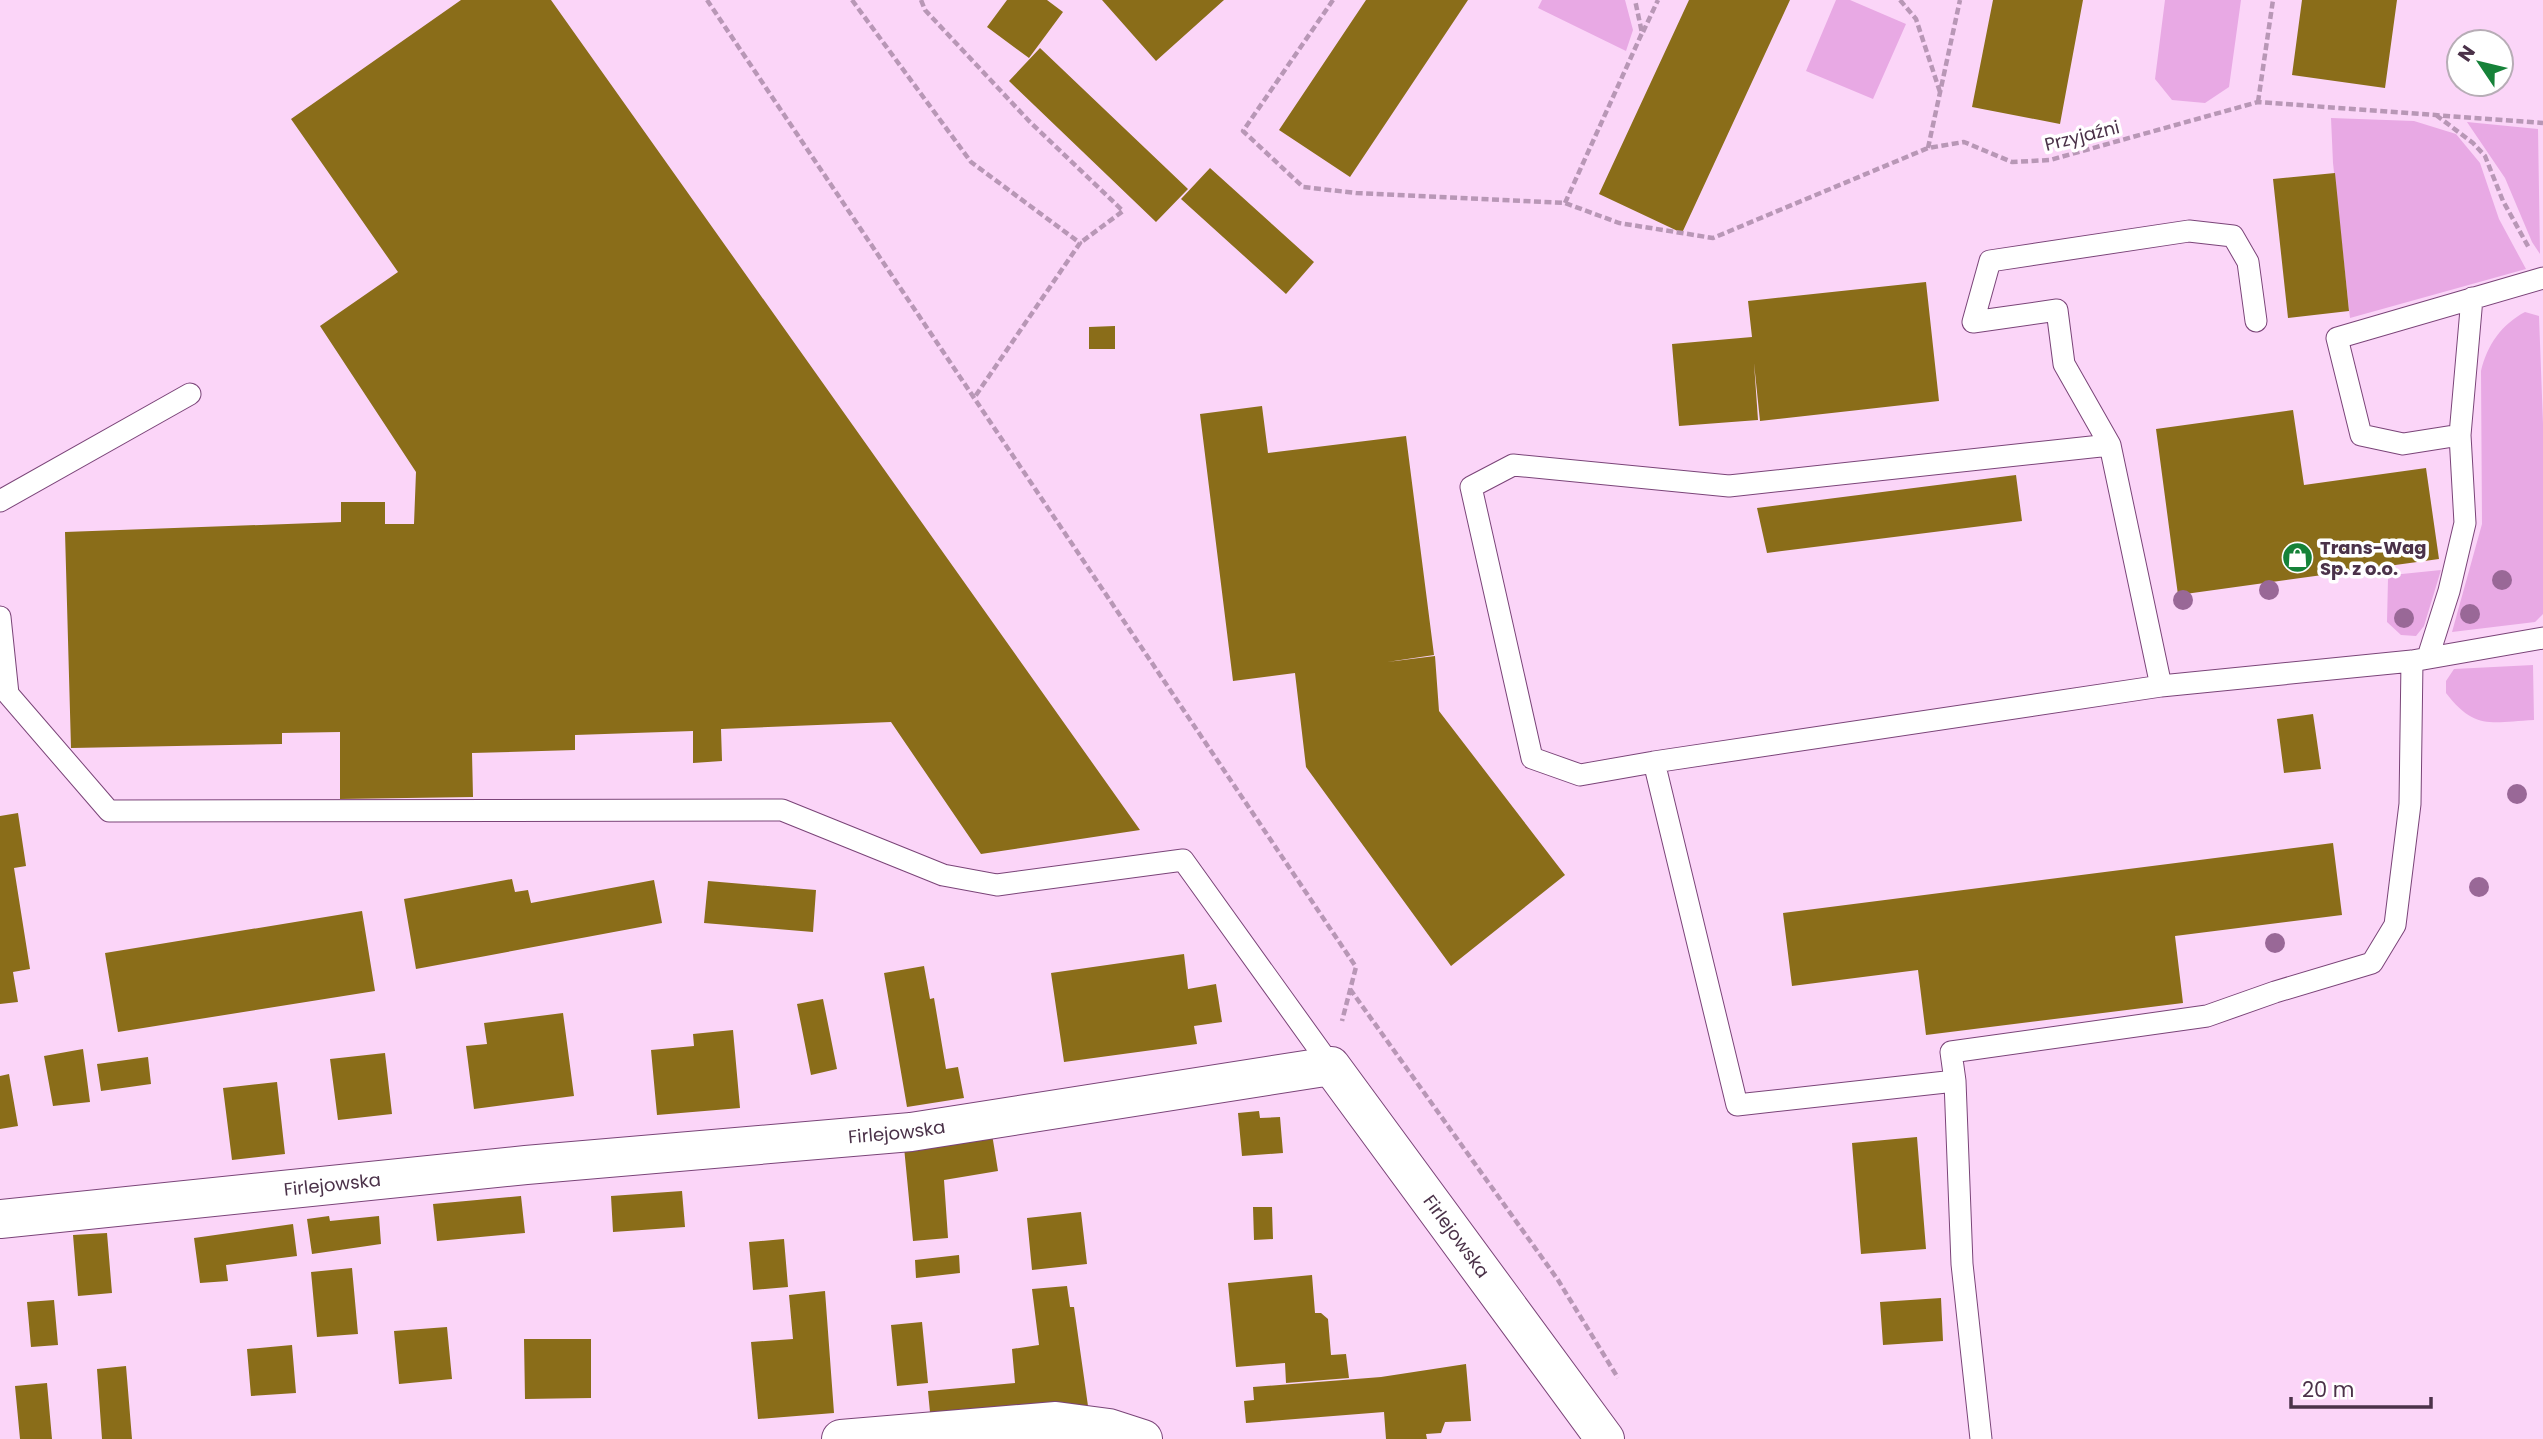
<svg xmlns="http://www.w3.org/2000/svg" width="2543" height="1439" font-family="Poppins,sans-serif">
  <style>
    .green { fill: #e8a9e4 }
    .building { fill: #8a6d19 }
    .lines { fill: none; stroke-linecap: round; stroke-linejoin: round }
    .lane-casing { stroke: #7a4478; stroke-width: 23 }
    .street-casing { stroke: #7a4478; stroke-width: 40 }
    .path { stroke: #b897b6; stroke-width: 4.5; stroke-dasharray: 7 3.5; stroke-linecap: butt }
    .lane { stroke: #fff; stroke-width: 21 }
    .street { stroke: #fff; stroke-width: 38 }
    .tree { fill: #996897 }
    .labels { text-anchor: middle; stroke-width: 7; stroke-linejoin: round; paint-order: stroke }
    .street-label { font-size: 18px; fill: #4b3249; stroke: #fff }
    .poi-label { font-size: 18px; font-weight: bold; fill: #4b3249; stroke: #fff; text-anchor: start }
  </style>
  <rect width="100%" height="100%" fill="#fbd5f8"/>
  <path class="green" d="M1542 0H1625L1633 30 1626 51 1538 8Z
    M1836 0H1850L1906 24 1873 99 1806 71Z
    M2165 0H2241L2229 87 2205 103 2172 100 2155 79Z
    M2331 118 2414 121 2456 134 2480 163 2499 219 2526 269 2350 318 2333 163Z
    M2467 122 2538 129 2540 254 2532 242 2505 178Z
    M2525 312 2539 316 2543 424V614L2535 622 2452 632 2482 524 2481 371C2487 345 2502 324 2525 312Z
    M2441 570 2424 626 2416 636 2401 635 2387 622 2388 579 2392 575Z
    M2533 665 2534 720C2492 722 2475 731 2446 693V681L2454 669Z"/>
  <path class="building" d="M461 0H551L1140 830 981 854 891 722 721 729 722 761 693 763V731L575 735V750L472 753 473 797 340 799V732L282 733V744L71 748 65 532 341 522V502H385V524H414L416 472 320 326 398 272 291 119Z
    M1007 0H1047L1063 12 1029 58 987 27Z
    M1102 0H1224L1156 61Z
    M1366 0H1468L1350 177 1279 130Z
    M1689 0H1790L1682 233 1599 194Z
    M1993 0H2083L2060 124 1972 107Z
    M2302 0H2397L2385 88 2292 75Z
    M1040 48 1188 189 1156 222 1009 81Z
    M1210 168 1314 262 1286 294 1181 199Z
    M2335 173 2349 311 2288 318 2273 179Z
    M1926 282 1939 401 1760 421 1754 363 1758 420 1679 426 1672 344 1752 337 1748 301Z
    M1115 326V349H1089V327Z
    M1262 406 1268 453 1406 436 1434 655 1387 662 1435 656 1439 711 1565 875 1451 966 1306 767 1295 673 1233 681 1200 414Z
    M2293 410 2304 485 2426 468 2439 559 2178 595 2156 429Z
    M2016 475 2022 521 1767 553 1757 508Z
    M2313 714 2321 769 2284 773 2277 719Z
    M18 813 26 866 14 868 30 969 13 972 18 1002 0 1004V816Z
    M2333 843 2342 915 2175 936 2183 1003 1926 1035 1918 970 1792 986 1783 913Z
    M512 879 515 892 528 890 531 903 654 880 662 923 416 969 404 899Z
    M708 881 816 890 813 932 704 923Z
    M362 911 375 991 118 1032 105 953Z
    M1184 954 1188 989 1216 984 1222 1022 1194 1026 1197 1044 1064 1062 1051 973Z
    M924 966 930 999 934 998 946 1069 958 1067 964 1098 907 1107 884 973Z
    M823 999 837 1069 811 1075 797 1004Z
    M563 1013 574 1096 474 1109 466 1046 487 1044 484 1023Z
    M733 1030 740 1108 657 1115 651 1050 694 1046 693 1034Z
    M83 1049 90 1102 53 1106 44 1056Z
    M385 1053 392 1114 338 1120 330 1059Z
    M148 1057 151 1084 101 1091 97 1064Z
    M9 1074 18 1126 0 1129V1076Z
    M277 1082 285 1154 232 1160 223 1088Z
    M1259 1111 1260 1118 1280 1117 1283 1153 1242 1156 1238 1113Z
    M992 1134 998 1171 944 1180 948 1238 913 1241 904 1147Z
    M1917 1137 1926 1249 1861 1254 1852 1143Z
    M682 1191 685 1227 613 1232 611 1196Z
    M521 1196 525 1233 437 1241 433 1204Z
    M1253 1207H1272L1273 1239 1254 1240Z
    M1081 1212 1087 1264 1032 1270 1027 1218Z
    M329 1216 330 1221 379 1216 381 1244 312 1254 307 1219Z
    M293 1224 297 1256 226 1265 228 1281 200 1283 194 1238Z
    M107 1233 112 1293 78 1296 73 1235Z
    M784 1239 788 1287 753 1290 749 1242Z
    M959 1255 960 1273 916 1278 915 1260Z
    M352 1268 358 1334 317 1337 311 1272Z
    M1312 1275 1315 1313H1321L1328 1319 1331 1355 1346 1354 1349 1378 1286 1383 1285 1363 1236 1367 1228 1283Z
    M1067 1286 1070 1307H1074L1088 1406 931 1423 928 1391 1015 1383 1012 1349 1039 1345 1032 1289Z
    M825 1291 834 1413 758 1419 751 1342 793 1339 789 1295Z
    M1941 1298 1943 1341 1883 1345 1880 1302Z
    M54 1300 58 1345 31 1347 27 1302Z
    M922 1322 928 1383 897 1386 891 1325Z
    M447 1327 452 1379 399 1384 394 1331Z
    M524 1339H591V1398L525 1399Z
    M292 1345 296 1393 251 1396 247 1349Z
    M1466 1364 1471 1421 1445 1422 1441 1433 1426 1434 1427 1439H1386L1384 1412 1246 1423 1244 1401 1254 1400 1253 1387 1381 1377Z
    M126 1366 132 1439H102L97 1369Z
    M47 1383 52 1439H20L15 1386Z"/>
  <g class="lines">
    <defs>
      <path id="lane" d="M2472 298 2460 435 2403 444 2361 435 2337 338 2543 278
        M2110 445 2064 364 2057 310 1973 322 1990 261 2189 231 2233 236 2248 262 2256 321
        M0 501 190 394
        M0 617 8 694 109 811 782 810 943 875 997 885 1183 860 1331 1066
        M2428 657 2449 591 2465 523 2460 435
        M1654 762 1580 775 1532 758 1471 487 1513 465 1729 486 2110 445 2161 686
        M1955 1081 1737 1105 1654 762 2161 686 2412 661 2543 638
        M1981 1439 1962 1264 1955 1081 1951 1052 2207 1016 2275 992 2372 963 2395 925 2410 804 2412 661"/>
      <g id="street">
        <path id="s1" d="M0 1219 526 1165 911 1132 1331 1066 1605 1439"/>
        <path d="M841 1439 1056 1421 1109 1428 1143 1439"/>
      </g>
    </defs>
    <use href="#lane" class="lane-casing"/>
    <use href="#street" class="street-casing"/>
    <path class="path" d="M707 0 1356 967 1342 1021
      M852 0 971 162 1080 243 974 398
      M921 0 925 10 1029 121 1123 211 1080 243
      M1333 0 1243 131 1303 187 1356 193 1565 203 1619 223 1713 238 1928 148 1964 142 2012 162 2050 160 2258 102 2543 123
      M1900 0 1916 19 1940 92
      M1643 32 1658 0
      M2258 102 2273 0
      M2436 115 2473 143 2485 156 2503 201 2529 248
      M1928 148 1960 0
      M1565 203 1642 33 1635 0
      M1350 989 1558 1280 1618 1378"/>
    <use href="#lane" class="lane"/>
    <use href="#street" class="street"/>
  </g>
  <g class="tree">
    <circle cx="2502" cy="580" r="10"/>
    <circle cx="2269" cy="590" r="10"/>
    <circle cx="2183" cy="600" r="10"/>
    <circle cx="2470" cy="614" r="10"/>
    <circle cx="2404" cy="618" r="10"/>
    <circle cx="2517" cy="794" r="10"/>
    <circle cx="2479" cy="887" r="10"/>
    <circle cx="2275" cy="943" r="10"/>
  </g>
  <defs>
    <symbol id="shop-disc" viewBox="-11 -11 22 22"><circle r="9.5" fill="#168239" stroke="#fff"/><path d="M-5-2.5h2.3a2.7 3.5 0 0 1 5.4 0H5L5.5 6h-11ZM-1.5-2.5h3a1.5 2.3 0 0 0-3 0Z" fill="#fff"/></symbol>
  </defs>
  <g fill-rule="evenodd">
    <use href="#shop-disc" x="2280" y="540" width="35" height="35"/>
  </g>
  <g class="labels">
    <g class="street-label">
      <text transform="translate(2082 136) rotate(-14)" y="6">Przyjaźni</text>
      <text dy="6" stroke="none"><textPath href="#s1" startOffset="901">Firlejowska</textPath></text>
      <text dy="6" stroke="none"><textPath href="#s1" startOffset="334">Firlejowska</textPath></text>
      <text dy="6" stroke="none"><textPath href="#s1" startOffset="1552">Firlejowska</textPath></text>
    </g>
    <g class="poi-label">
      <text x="2320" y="554">Trans-Wag<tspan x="2320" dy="21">Sp. z o.o.</tspan></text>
    </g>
  </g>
  <g transform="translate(2480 63) rotate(305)"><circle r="33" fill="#ffffff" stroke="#b7adb6" stroke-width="2"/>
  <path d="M0-5L12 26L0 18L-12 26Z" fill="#168239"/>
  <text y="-10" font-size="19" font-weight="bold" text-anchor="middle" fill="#4b3249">N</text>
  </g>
  <path d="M2291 1397v10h140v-10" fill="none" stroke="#4b3249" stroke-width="3.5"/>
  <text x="2302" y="1397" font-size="21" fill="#4b3249" stroke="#ffffff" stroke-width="5" paint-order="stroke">20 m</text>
</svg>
